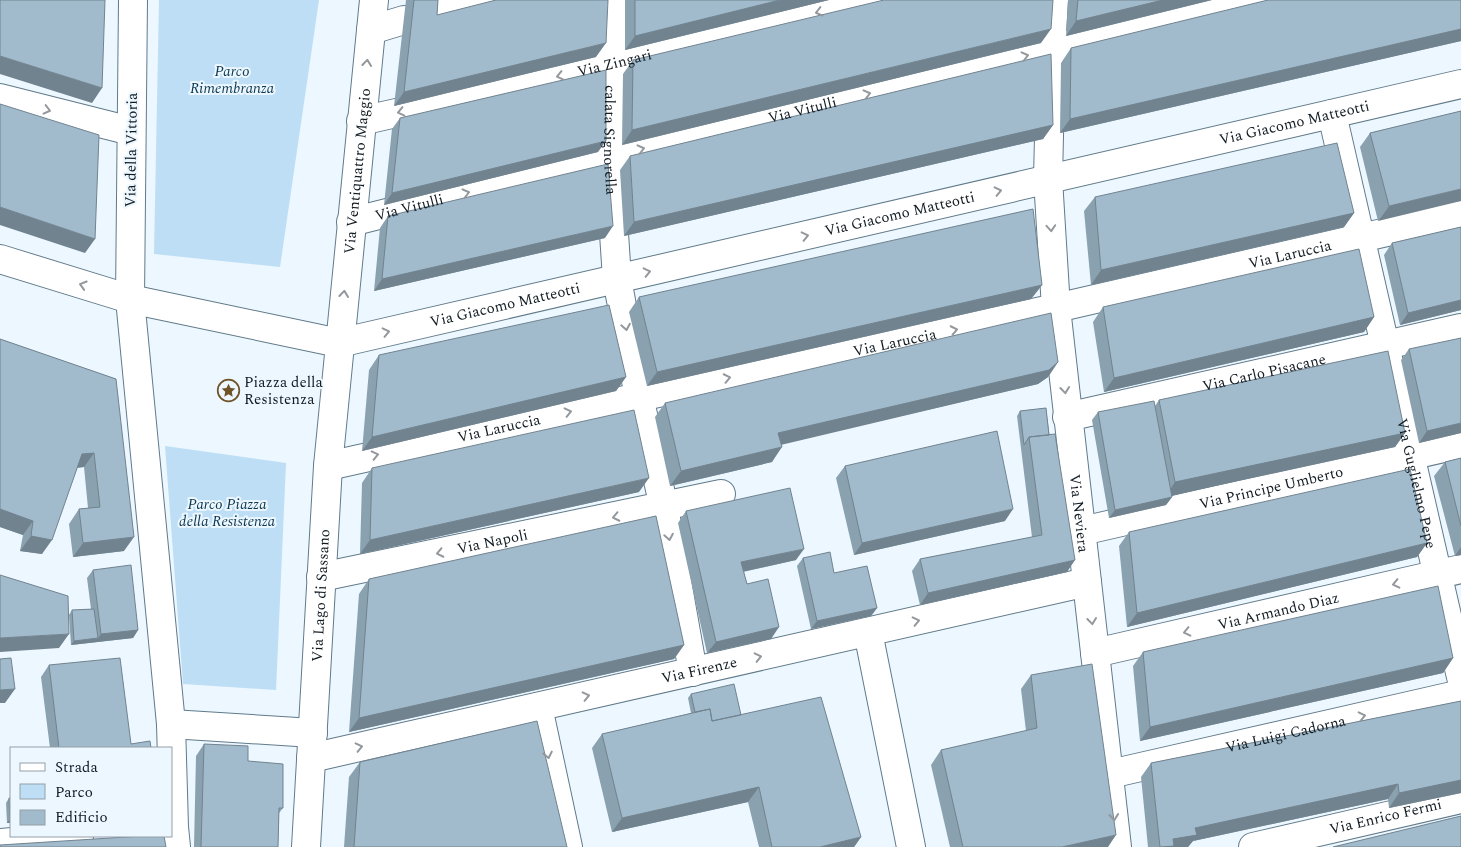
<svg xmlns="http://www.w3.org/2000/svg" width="1461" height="847" font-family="Spectral,serif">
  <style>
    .green { fill: #bddef5 }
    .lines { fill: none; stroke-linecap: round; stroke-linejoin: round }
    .minor-casing { stroke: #617a8a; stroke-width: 30 }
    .minor { stroke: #fff; stroke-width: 28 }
    .wall { fill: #8aa1af }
    .shaded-wall { fill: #71838f }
    .building { fill: #a1bbcc; stroke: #71838f }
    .oneway { stroke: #94989c }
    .labels { text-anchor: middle; stroke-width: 4; stroke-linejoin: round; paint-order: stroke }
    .street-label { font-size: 15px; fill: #111b22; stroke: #ecf7ff }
    .park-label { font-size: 15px; font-style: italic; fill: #0c3850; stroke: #ecf7ff }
    .poi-label { font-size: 15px; fill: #111b22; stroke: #ecf7ff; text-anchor: start }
  </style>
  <rect width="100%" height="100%" fill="#ecf7ff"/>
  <path class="green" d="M159 0H319L280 267 154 254Z
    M165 446 286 463 276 690 183 684Z"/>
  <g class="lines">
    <defs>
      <g id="minor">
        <path d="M133 0 130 299 171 724 174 827 176 847"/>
        <path id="s1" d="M612 0 609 157 617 279 639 397 664 507 693 672"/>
        <path id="s2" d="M1054 0 1051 50 1048 179 1056 308 1117 847"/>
        <path d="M428 14 480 0"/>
        <path d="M371 30 404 20"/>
        <path d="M0 98 131 131"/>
        <path id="s3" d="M1332 114 1461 677"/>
        <path id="s4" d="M361 121 611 64 867 0"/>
        <path id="s5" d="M351 222 609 157 1253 0"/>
        <path id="s6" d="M0 259 130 299 339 343 1461 84"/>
        <path id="s7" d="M1067 417 1461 328"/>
        <path id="s8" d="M328 466 639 397 1056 308 1461 215"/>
        <path id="s9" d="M1082 531 1461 444"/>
        <path id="s10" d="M321 577 721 494"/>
        <path d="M868 632 911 847"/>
        <path id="s11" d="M1095 653 1461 569"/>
        <path d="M538 707 568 847"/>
        <path d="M171 724 313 733"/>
        <path id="s12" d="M311 758 1087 582"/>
        <path id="s13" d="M1110 774 1461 694"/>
        <path d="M0 843 79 836"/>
        <path id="s14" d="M306 847 328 466 374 0"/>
        <path id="s15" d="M1253 847 1461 799"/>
      </g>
    </defs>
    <use href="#minor" class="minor-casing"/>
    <use href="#minor" class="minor"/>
  </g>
  <path class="wall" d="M406 0H438L437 15 596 57 394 106Z
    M625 0H829L625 50Z
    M1068 0H1212L1066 36Z
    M1461 0V41L1060 133 1061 63 1071 48Z
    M1041 43 622 145 623 74 633 60Z
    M1461 111 1378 221 1360 147 1370 133Z
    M400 118 598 152 384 205 392 129Z
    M1053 125 1043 139 624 236 620 170 630 156Z
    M1095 197 1354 213 1344 227 1091 285 1084 211Z
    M388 216 605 238 374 291 380 228Z
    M1461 227V310L1400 325 1384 255 1392 243Z
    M1042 285 1031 299 647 386 629 312 639 297Z
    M1103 307 1374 317 1364 332 1104 392 1093 322Z
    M0 339 116 379 124 551 73 557 69 524 79 509 88 508 84 467 77 468 42 554 20 551 23 535 0 527Z
    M1409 349 1461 433 1419 443 1401 360Z
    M379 355 626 377 616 391 362 451 369 370Z
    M1058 362 1048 377 1038 384 781 444 772 462 670 486 655 417 665 403Z
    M1159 400 1405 433 1395 447 1172 495V497L1166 505 1109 518 1092 420 1098 412 1155 406Z
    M1046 408 1067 572 920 605 912 571 920 559 1032 537 1017 416 1020 411Z
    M1461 458V555L1455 556 1434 476 1445 462Z
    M845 466 1005 521 854 555 836 478Z
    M372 468 639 492 360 554 362 483Z
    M686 511 796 560 743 572 747 584 771 639 707 653 678 523Z
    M1129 532 1427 543 1417 557 1127 627 1119 546Z
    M803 558 834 573 877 608 871 616 811 629 797 566Z
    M93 570 138 630 133 638 71 645 69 615 72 610 91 609 87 578Z
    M369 579 684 645 674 659 349 732 359 594Z
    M1143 652 1453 658 1443 673 1140 741 1133 666Z
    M49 665 131 744 151 748H50L41 677Z
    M1031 675 1108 847H950L931 765 941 750 1026 731 1021 689Z
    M691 694 741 715 861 837 854 847H759L748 802 612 832 592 748 602 734 691 713 688 698Z
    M1461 701V793L1389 808 1388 799 1193 841 1188 847H1148L1141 777 1151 763Z
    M204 744 248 761 283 808 279 813 278 847H194L196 756Z
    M360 762 567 847H344L349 777Z
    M9 798 11 823H7L6 803Z"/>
  <path class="shaded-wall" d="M780 0H829L625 50 635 36Z
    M1163 0H1212L1066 36 1076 21Z
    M1051 29 1041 43 622 145 632 130Z
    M1461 29V41L1060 133 1070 119Z
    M606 43 596 57 394 106 404 92Z
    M0 56 102 88 92 103 0 74Z
    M1053 125 1043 139 624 236 634 222Z
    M606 141 598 152 384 205 392 193Z
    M1461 189V201L1378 221 1389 206Z
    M0 207 95 239 85 253 0 225Z
    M1354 213 1344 227 1091 285 1101 270Z
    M613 226 605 238 374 291 382 279Z
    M1042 285 1031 299 647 386 657 372Z
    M1461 300V310L1400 325 1408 313Z
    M1374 317 1364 332 1104 392 1114 378Z
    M1058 362 1048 377 1038 384 768 448 778 433Z
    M626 377 616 391 362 451 372 437Z
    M1461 423V433L1419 443 1427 431Z
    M1405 433 1395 447 1165 497 1175 482Z
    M782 447 772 462 670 486 681 471Z
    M94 453 84 467 72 468 82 454Z
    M649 478 639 492 360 554 370 540Z
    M1172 497 1166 505 1109 518 1115 510Z
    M0 509 33 521 23 535 0 527Z
    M1013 509 1005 521 854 555 862 543Z
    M31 536 52 540 42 554 20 551Z
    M134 537 124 551 73 557 83 543Z
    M1427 543 1417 557 1127 627 1137 613Z
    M1461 547V555L1455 556Z
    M804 549 796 560 732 574 741 562Z
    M1075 560 1067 572 920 605 928 593Z
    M877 608 871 616 811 629 817 621Z
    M779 627 771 639 707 653 716 642Z
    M138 630 133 638 71 645 74 641 98 638 101 634Z
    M69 634 59 648 0 652V638Z
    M684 645 674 659 349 732 359 718Z
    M1453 658 1443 673 1140 741 1150 727Z
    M15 689 5 703H0V690Z
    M1461 780V793L1389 808 1399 793Z
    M1398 784 1388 799 1193 841 1188 847H1166L1173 839 1195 828Z
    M759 787 748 802 612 832 622 818Z
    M10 819H11V823H7Z
    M1116 835 1108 847H1062Z
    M861 837 854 847H820Z"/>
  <path class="building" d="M0 0H105L102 88 0 56Z
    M414 0H438L437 15 496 0H608L606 43 404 92Z
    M635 0H780L635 36Z
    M884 0H1053L1051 29 632 130 633 60Z
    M1078 0H1163L1076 21Z
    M1268 0H1461V29L1070 119 1071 48Z
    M1051 54 1053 125 634 222 630 156Z
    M606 70V141L392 193 400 118Z
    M0 104 99 135 95 239 0 207Z
    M1461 111V189L1389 206 1370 133Z
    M1337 143 1354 213 1101 270 1095 197Z
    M608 164 613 226 382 279 388 216Z
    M1033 209 1042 285 657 372 639 297Z
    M1461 227V300L1408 313 1392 243Z
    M1359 249 1374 317 1114 378 1103 307Z
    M609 305 626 377 372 437 379 355Z
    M1051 313 1058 362 1049 370 778 433 782 447 681 471 665 403Z
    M1461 338V423L1427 431 1409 349Z
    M0 339 116 379 134 537 83 543 79 509 100 507 94 453 82 454 52 540 31 536 33 521 0 509Z
    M1388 351 1405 433 1175 482 1159 400Z
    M1154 401 1172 497 1115 510 1098 412Z
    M1046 408 1049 435 1029 437 1024 445 1020 411Z
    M634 410 649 478 370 540 372 468Z
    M997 431 1013 509 862 543 845 466Z
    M1055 434 1075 560 928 593 920 559 1042 535 1029 437Z
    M1461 458V526L1445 462Z
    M1410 469 1427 543 1137 613 1129 532Z
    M790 488 804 549 741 562 747 584 768 579 779 627 716 642 686 511Z
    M656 516 684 645 359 718 369 579Z
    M830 552 834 573 867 566 877 608 817 621 803 558Z
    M131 565 138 630 101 634 93 570Z
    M0 575 68 596 69 634 0 638Z
    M1438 586 1453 658 1150 727 1143 652Z
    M94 609 98 638 74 641 72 610Z
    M11 658 15 689 0 690V659Z
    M120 658 131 744 150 741 151 748H59L49 665Z
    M1092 664 1116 835 1062 847H963L941 750 1037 728 1031 675Z
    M734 684 741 715 712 721 710 709 695 712 691 694Z
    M821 697 861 837 820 847H772L759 787 622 818 602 734 710 709 712 721Z
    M1461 701V780L1399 793 1398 784 1195 828 1197 835 1173 839 1174 846 1160 847 1151 763Z
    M537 721 567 847H354L360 762Z
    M204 744 248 746V761L283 764V808H279L278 847H201Z
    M9 798H11V819H10Z
    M1461 816V847H1333Z
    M142 836H164L166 847H0V845Z"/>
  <defs><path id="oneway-chevron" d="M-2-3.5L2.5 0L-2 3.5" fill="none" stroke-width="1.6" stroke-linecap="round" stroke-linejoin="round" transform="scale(1.25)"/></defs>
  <g class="oneway">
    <use href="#oneway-chevron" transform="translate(819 12) rotate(166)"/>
    <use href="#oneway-chevron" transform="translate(1025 56) rotate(-14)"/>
    <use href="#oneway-chevron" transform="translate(367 63) rotate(-84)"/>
    <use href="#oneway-chevron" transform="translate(560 76) rotate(167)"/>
    <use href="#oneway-chevron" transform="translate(867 94) rotate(-14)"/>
    <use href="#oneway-chevron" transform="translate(47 110) rotate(14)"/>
    <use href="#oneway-chevron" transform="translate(401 112) rotate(167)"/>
    <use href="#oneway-chevron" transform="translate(641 149) rotate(-14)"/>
    <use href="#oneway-chevron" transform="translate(998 191) rotate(-13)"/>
    <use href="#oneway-chevron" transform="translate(466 193) rotate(-14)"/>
    <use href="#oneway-chevron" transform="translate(1051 228) rotate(86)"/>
    <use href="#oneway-chevron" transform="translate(805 236) rotate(-13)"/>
    <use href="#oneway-chevron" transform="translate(647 272) rotate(-13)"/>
    <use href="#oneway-chevron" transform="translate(83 285) rotate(-163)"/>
    <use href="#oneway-chevron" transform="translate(344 294) rotate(-84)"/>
    <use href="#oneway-chevron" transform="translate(626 327) rotate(80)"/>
    <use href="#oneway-chevron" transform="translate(954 330) rotate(-12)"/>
    <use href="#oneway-chevron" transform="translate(386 332) rotate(-13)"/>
    <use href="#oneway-chevron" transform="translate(727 378) rotate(-12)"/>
    <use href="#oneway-chevron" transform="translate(1065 390) rotate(84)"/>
    <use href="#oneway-chevron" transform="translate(568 412) rotate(-13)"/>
    <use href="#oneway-chevron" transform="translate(375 455) rotate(-13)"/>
    <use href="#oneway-chevron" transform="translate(616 517) rotate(168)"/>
    <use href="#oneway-chevron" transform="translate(669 537) rotate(80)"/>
    <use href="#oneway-chevron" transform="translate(440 553) rotate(168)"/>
    <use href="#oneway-chevron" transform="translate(1396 584) rotate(167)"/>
    <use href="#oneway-chevron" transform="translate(916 621) rotate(-13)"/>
    <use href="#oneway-chevron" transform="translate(1092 621) rotate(83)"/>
    <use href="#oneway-chevron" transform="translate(1187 632) rotate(167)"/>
    <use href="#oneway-chevron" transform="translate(758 657) rotate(-13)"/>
    <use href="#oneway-chevron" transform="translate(586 696) rotate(-13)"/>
    <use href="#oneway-chevron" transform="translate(1362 716) rotate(-13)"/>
    <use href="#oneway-chevron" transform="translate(359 747) rotate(-13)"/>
    <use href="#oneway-chevron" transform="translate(548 755) rotate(78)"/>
    <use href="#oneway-chevron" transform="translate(1114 817) rotate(84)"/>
  </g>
  <defs>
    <symbol id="sight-ring" viewBox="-11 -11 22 22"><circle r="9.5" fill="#ecf7ff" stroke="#705227" stroke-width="1.5"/><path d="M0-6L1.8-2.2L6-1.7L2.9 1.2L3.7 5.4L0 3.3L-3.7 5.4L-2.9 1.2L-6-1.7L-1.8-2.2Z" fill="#705227"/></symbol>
  </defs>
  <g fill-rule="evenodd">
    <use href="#sight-ring" x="216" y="378" width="25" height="25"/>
  </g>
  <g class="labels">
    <g class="street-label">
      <text dy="5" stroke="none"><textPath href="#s4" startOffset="260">Via Zingari</textPath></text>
      <text dy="5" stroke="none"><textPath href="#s5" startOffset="465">Via Vitulli</textPath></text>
      <text dy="5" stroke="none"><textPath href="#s6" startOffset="1330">Via Giacomo Matteotti</textPath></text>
      <text dy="5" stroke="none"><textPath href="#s1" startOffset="140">calata Signorella</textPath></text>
      <text transform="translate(131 150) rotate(-89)" y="5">Via della Vittoria</text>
      <text dy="5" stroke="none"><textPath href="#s14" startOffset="678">Via Ventiquattro Maggio</textPath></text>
      <text dy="5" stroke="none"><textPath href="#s5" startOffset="60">Via Vitulli</textPath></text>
      <text dy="5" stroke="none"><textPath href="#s6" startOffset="925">Via Giacomo Matteotti</textPath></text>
      <text dy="5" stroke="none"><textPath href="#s8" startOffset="985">Via Laruccia</textPath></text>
      <text dy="5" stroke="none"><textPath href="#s6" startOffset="520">Via Giacomo Matteotti</textPath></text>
      <text dy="5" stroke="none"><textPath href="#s8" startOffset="580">Via Laruccia</textPath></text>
      <text dy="5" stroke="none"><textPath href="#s7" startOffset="202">Via Carlo Pisacane</textPath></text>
      <text dy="5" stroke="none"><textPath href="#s8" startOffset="175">Via Laruccia</textPath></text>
      <text dy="5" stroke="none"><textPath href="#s3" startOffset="379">Via Guglielmo Pepe</textPath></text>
      <text dy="5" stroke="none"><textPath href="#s9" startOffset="194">Via Principe Umberto</textPath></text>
      <text dy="5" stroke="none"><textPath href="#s2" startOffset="515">Via Neviera</textPath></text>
      <text dy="5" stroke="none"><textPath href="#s10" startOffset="175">Via Napoli</textPath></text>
      <text dy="5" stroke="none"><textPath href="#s14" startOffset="252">Via Lago di Sassano</textPath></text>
      <text dy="5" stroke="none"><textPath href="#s11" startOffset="188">Via Armando Diaz</textPath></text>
      <text dy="5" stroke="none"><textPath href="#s12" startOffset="398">Via Firenze</textPath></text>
      <text dy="5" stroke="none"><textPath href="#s13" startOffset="180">Via Luigi Cadorna</textPath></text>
      <text dy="5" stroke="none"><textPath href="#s15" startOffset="136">Via Enrico Fermi</textPath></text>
    </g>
    <g class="park-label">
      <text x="232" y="76">Parco<tspan x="232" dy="17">Rimembranza</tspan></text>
      <text x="227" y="509">Parco Piazza<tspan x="227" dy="17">della Resistenza</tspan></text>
    </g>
    <g class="poi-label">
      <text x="244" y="387">Piazza della<tspan x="244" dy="17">Resistenza</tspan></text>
    </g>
  </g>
  <rect x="10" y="747" width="162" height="90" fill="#ecf7ff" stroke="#949fa7"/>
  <rect x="20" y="763" width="25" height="8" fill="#ffffff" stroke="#949fa7"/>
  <text x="55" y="772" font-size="15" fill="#111b22">Strada</text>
  <rect x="20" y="784" width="25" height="15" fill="#bddef5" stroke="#949fa7"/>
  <text x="55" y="797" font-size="15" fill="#111b22">Parco</text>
  <rect x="20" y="810" width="25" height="15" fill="#a1bbcc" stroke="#949fa7"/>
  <text x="55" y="822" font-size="15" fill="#111b22">Edificio</text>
</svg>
